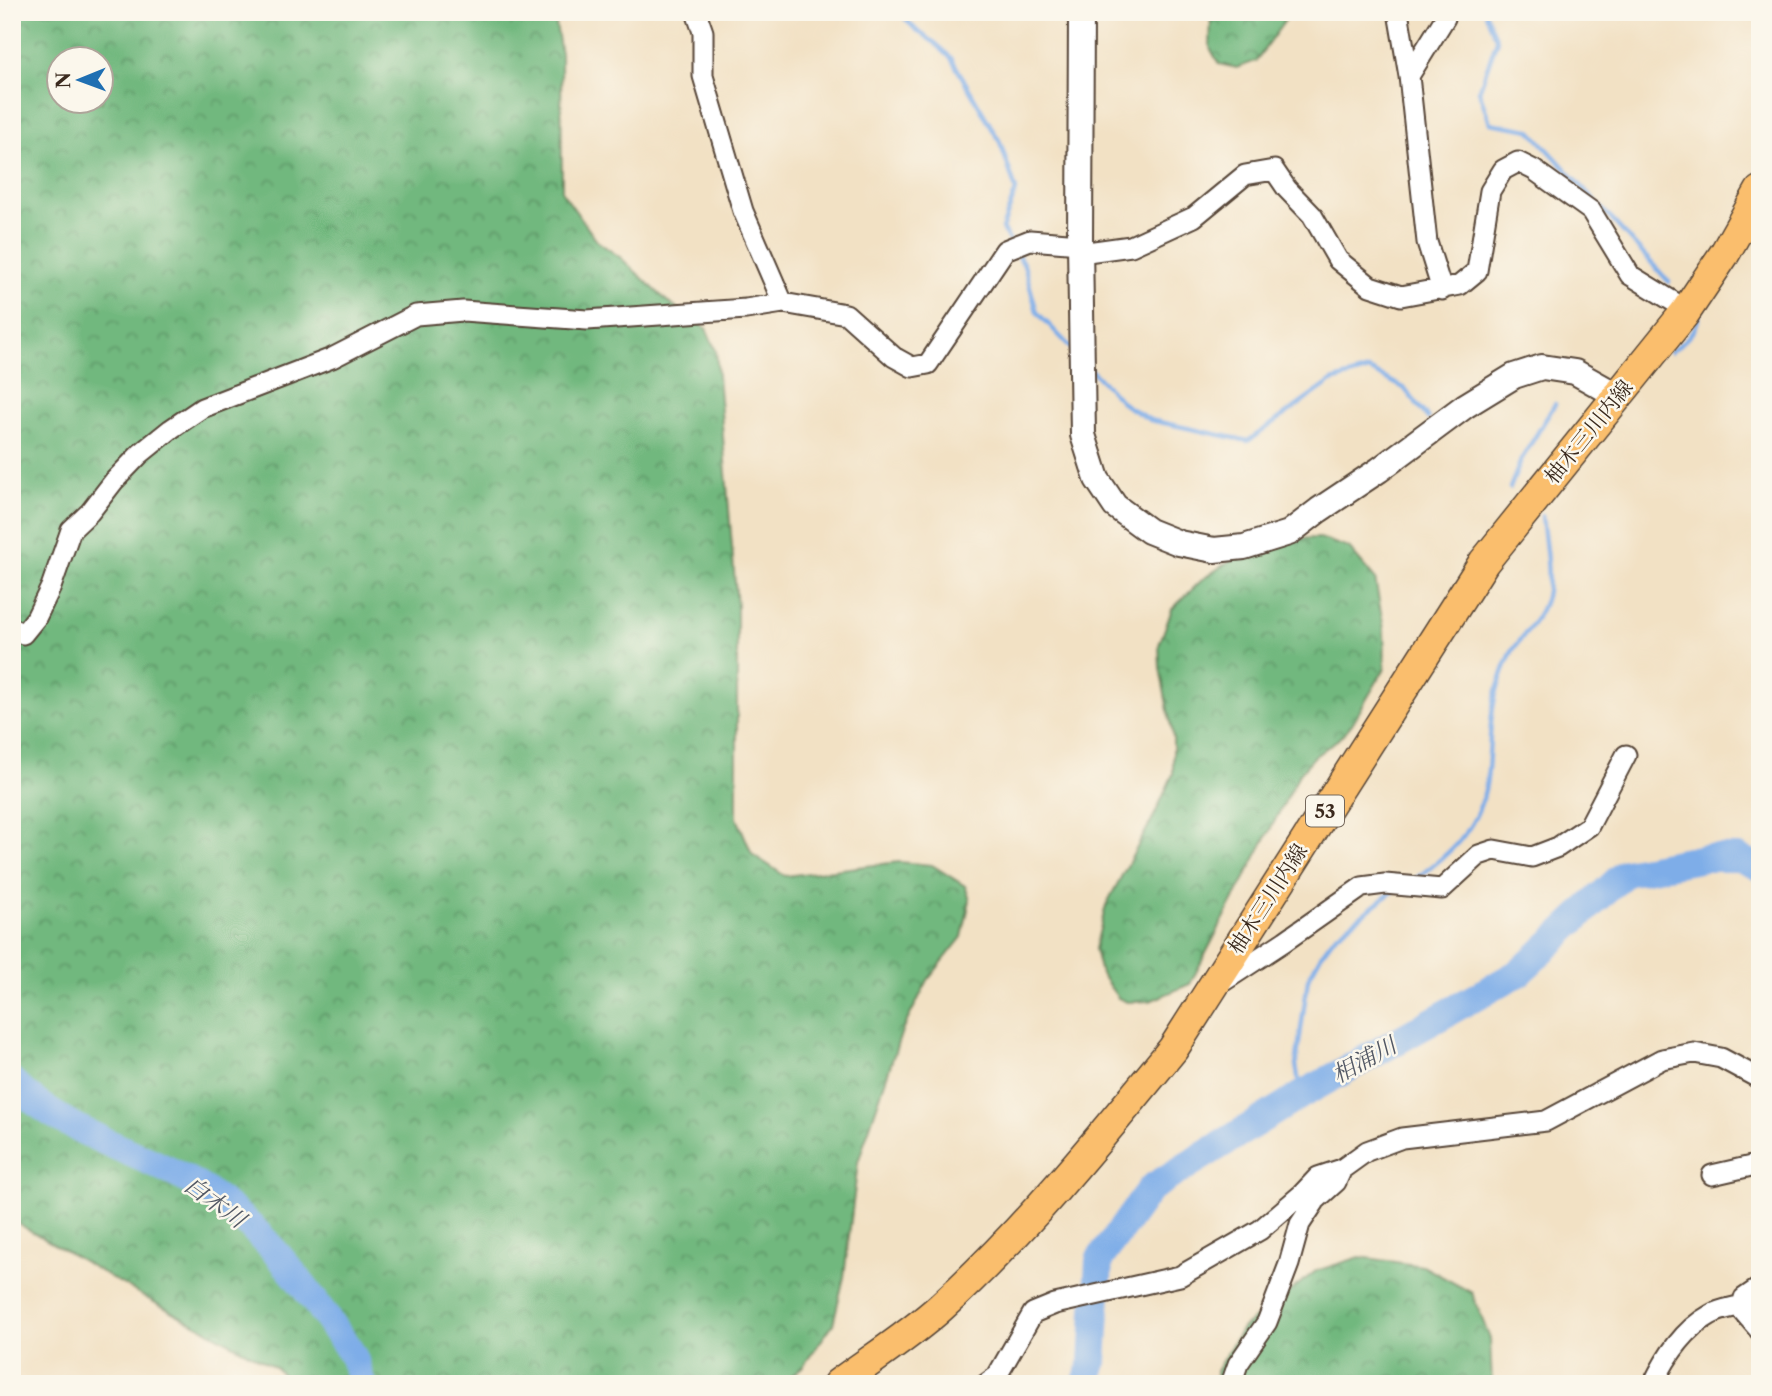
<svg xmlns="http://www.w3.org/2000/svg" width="1772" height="1396" font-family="'Libre Caslon Text','Noto Serif JP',serif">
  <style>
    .forest { fill: url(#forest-crowns); stroke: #56714e; stroke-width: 2; fill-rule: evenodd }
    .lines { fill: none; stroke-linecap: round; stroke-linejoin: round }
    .stream { stroke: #7eade8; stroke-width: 4.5 }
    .river { stroke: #7eade8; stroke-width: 28 }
    .minor-casing { stroke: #564537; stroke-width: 23 }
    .tertiary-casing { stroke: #564537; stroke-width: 28 }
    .primary-casing { stroke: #564537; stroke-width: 33 }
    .minor { stroke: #fff; stroke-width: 19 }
    .tertiary { stroke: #fff; stroke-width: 24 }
    .primary { stroke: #fabe6d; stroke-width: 30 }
    .labels { text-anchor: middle; stroke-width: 5; stroke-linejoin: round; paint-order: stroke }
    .shield { fill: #fbf7ec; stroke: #75685c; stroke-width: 2 }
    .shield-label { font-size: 19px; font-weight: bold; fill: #3b2a1e }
    .street-label { font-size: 21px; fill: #3b2a1e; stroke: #fbf7ec }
    .water-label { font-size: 23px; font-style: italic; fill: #525865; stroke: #fbf7ec }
  </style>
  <defs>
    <pattern id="forest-crowns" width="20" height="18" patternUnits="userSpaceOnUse" patternTransform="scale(1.75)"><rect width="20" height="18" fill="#71b87e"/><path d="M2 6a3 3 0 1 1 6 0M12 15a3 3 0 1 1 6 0" fill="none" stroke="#5e9667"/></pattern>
  </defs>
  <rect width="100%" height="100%" fill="#fbf7ec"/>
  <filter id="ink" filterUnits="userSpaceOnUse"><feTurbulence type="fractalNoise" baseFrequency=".0143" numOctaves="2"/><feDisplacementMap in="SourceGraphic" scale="14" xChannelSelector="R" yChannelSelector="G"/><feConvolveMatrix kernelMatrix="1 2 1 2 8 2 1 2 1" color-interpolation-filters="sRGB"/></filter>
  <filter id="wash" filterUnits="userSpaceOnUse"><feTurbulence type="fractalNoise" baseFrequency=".00686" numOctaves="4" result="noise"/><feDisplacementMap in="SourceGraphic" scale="28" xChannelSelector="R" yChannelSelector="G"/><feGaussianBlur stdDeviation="1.57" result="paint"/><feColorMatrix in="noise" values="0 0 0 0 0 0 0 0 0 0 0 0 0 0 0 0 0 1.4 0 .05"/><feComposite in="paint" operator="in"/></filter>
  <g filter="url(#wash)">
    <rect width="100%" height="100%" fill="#f2e1c4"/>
    <path class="forest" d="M12 12H554L561 54 562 192 597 241 621 258 668 302 706 328 716 351 737 607V818L752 854 785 876 899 862 932 865 965 886 970 900 962 937 928 980 902 1031 858 1162 844 1277 833 1324 803 1366 782 1384H292L275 1367 148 1299 12 1220ZM60 60H102V102H60Z
      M1211 12H1291L1256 61 1237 68 1219 64 1210 48Z
      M1320 538 1349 548 1375 579 1384 629 1385 668 1352 724 1341 737 1314 757 1299 774 1190 984 1150 1001 1127 1002 1118 998 1101 974 1095 949 1106 905 1155 814 1173 774V737L1160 668 1159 645 1172 609 1203 579 1241 553 1289 539Z
      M1360 1257 1423 1266 1472 1293 1490 1339 1492 1384H1216V1371L1242 1328 1316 1271Z"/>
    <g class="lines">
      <path class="stream" d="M899 12 916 30 935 43 951 58 1000 142 1016 190 1002 229 1011 243
        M1485 12 1497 40 1479 91 1490 123 1530 130 1669 282
        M1015 250 1024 265 1037 312 1072 349
        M1671 352C1684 341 1699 331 1699 312
        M1092 371 1125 405 1150 420 1248 441 1332 381 1369 370 1404 388 1428 418
        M1510 488 1521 460 1555 404
        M1415 879C1452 853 1480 827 1487 779 1491 747 1488 715 1499 684 1503 673 1507 660 1513 650 1525 632 1541 617 1546 596 1551 576 1544 537 1542 516
        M1301 1095 1296 1065 1308 979 1321 955 1335 936 1392 892"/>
      <path class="river" d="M12 1082C60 1130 126 1147 184 1178 245 1210 292 1267 330 1323 338 1334 348 1346 354 1358 357 1366 359 1375 362 1384
        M1085 1384 1093 1363 1099 1260 1151 1188 1301 1095 1520 972 1625 873 1704 858H1738L1760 867"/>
    </g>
  </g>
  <g filter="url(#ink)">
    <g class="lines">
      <defs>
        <path id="minor" d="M696 12 703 32V76L743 211 783 303
          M1398 12 1409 76 1427 242 1442 290
          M1409 76 1445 18 1446 12
          M1080 253 1131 246 1194 217 1245 175 1274 170 1287 189 1312 215 1338 260 1370 286 1401 296 1460 285 1477 271 1490 191 1503 170 1518 162 1534 170 1591 211 1630 275 1687 310
          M12 628 23 634 36 618 51 587 71 530 90 512 114 481 140 454 171 429 202 408 332 358 416 315 463 311 587 320 746 309 783 303 846 314 894 357 912 367 928 364 1005 250 1030 240 1080 244
          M1221 983 1285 941 1362 887 1385 884 1442 889 1479 855 1494 850 1532 857 1558 847 1589 826 1626 755
          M1712 1175 1760 1164
          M1760 1287 1744 1298 1741 1309 1760 1331
          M986 1384 997 1376 1033 1313 1055 1304 1180 1276 1260 1230 1302 1194 1318 1177 1342 1169 1367 1151 1402 1138 1546 1121 1662 1059 1694 1053 1721 1058 1760 1079
          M1231 1384 1238 1364 1267 1322 1289 1264 1300 1224 1316 1200 1336 1182 1342 1169
          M1653 1384C1666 1357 1683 1330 1710 1315 1719 1309 1732 1308 1742 1305"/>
        <path id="tertiary" d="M1081 12 1080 244 1083 435 1097 479 1115 506 1149 531 1179 543 1214 550 1244 547 1289 533 1319 510 1379 470 1465 406 1514 376 1542 367 1575 372 1618 396"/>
        <path id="primary" d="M838 1384C872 1359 909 1336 941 1307 1026 1230 1100 1138 1173 1049L1484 562 1684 314 1725 253 1760 191"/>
      </defs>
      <use href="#minor" class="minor-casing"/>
      <use href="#tertiary" class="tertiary-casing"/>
      <use href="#primary" class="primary-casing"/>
      <use href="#minor" class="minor"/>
      <use href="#tertiary" class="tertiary"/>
      <use href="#primary" class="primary"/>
    </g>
  </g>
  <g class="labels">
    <rect class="shield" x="1306" y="795.5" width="38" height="31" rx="5"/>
    <g class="shield-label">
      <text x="1325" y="818">53</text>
    </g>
    <g class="street-label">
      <text transform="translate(1589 432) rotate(-51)" y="7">柚木三川内線</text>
      <text transform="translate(1268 899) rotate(-57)" y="7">柚木三川内線</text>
    </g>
    <g class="water-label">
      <text transform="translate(1364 1060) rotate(-29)" y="8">相浦川</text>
      <text transform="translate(215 1202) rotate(36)" y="8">白木川</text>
    </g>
  </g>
  <rect width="1772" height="1396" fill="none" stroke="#fbf7ec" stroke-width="42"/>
  <g transform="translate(80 80) rotate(269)"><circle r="33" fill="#fbf7ec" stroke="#aea59a" stroke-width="2"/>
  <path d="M0-5L12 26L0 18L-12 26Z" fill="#1f6fb2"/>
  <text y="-10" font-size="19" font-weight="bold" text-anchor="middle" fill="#3b2a1e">N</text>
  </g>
</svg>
